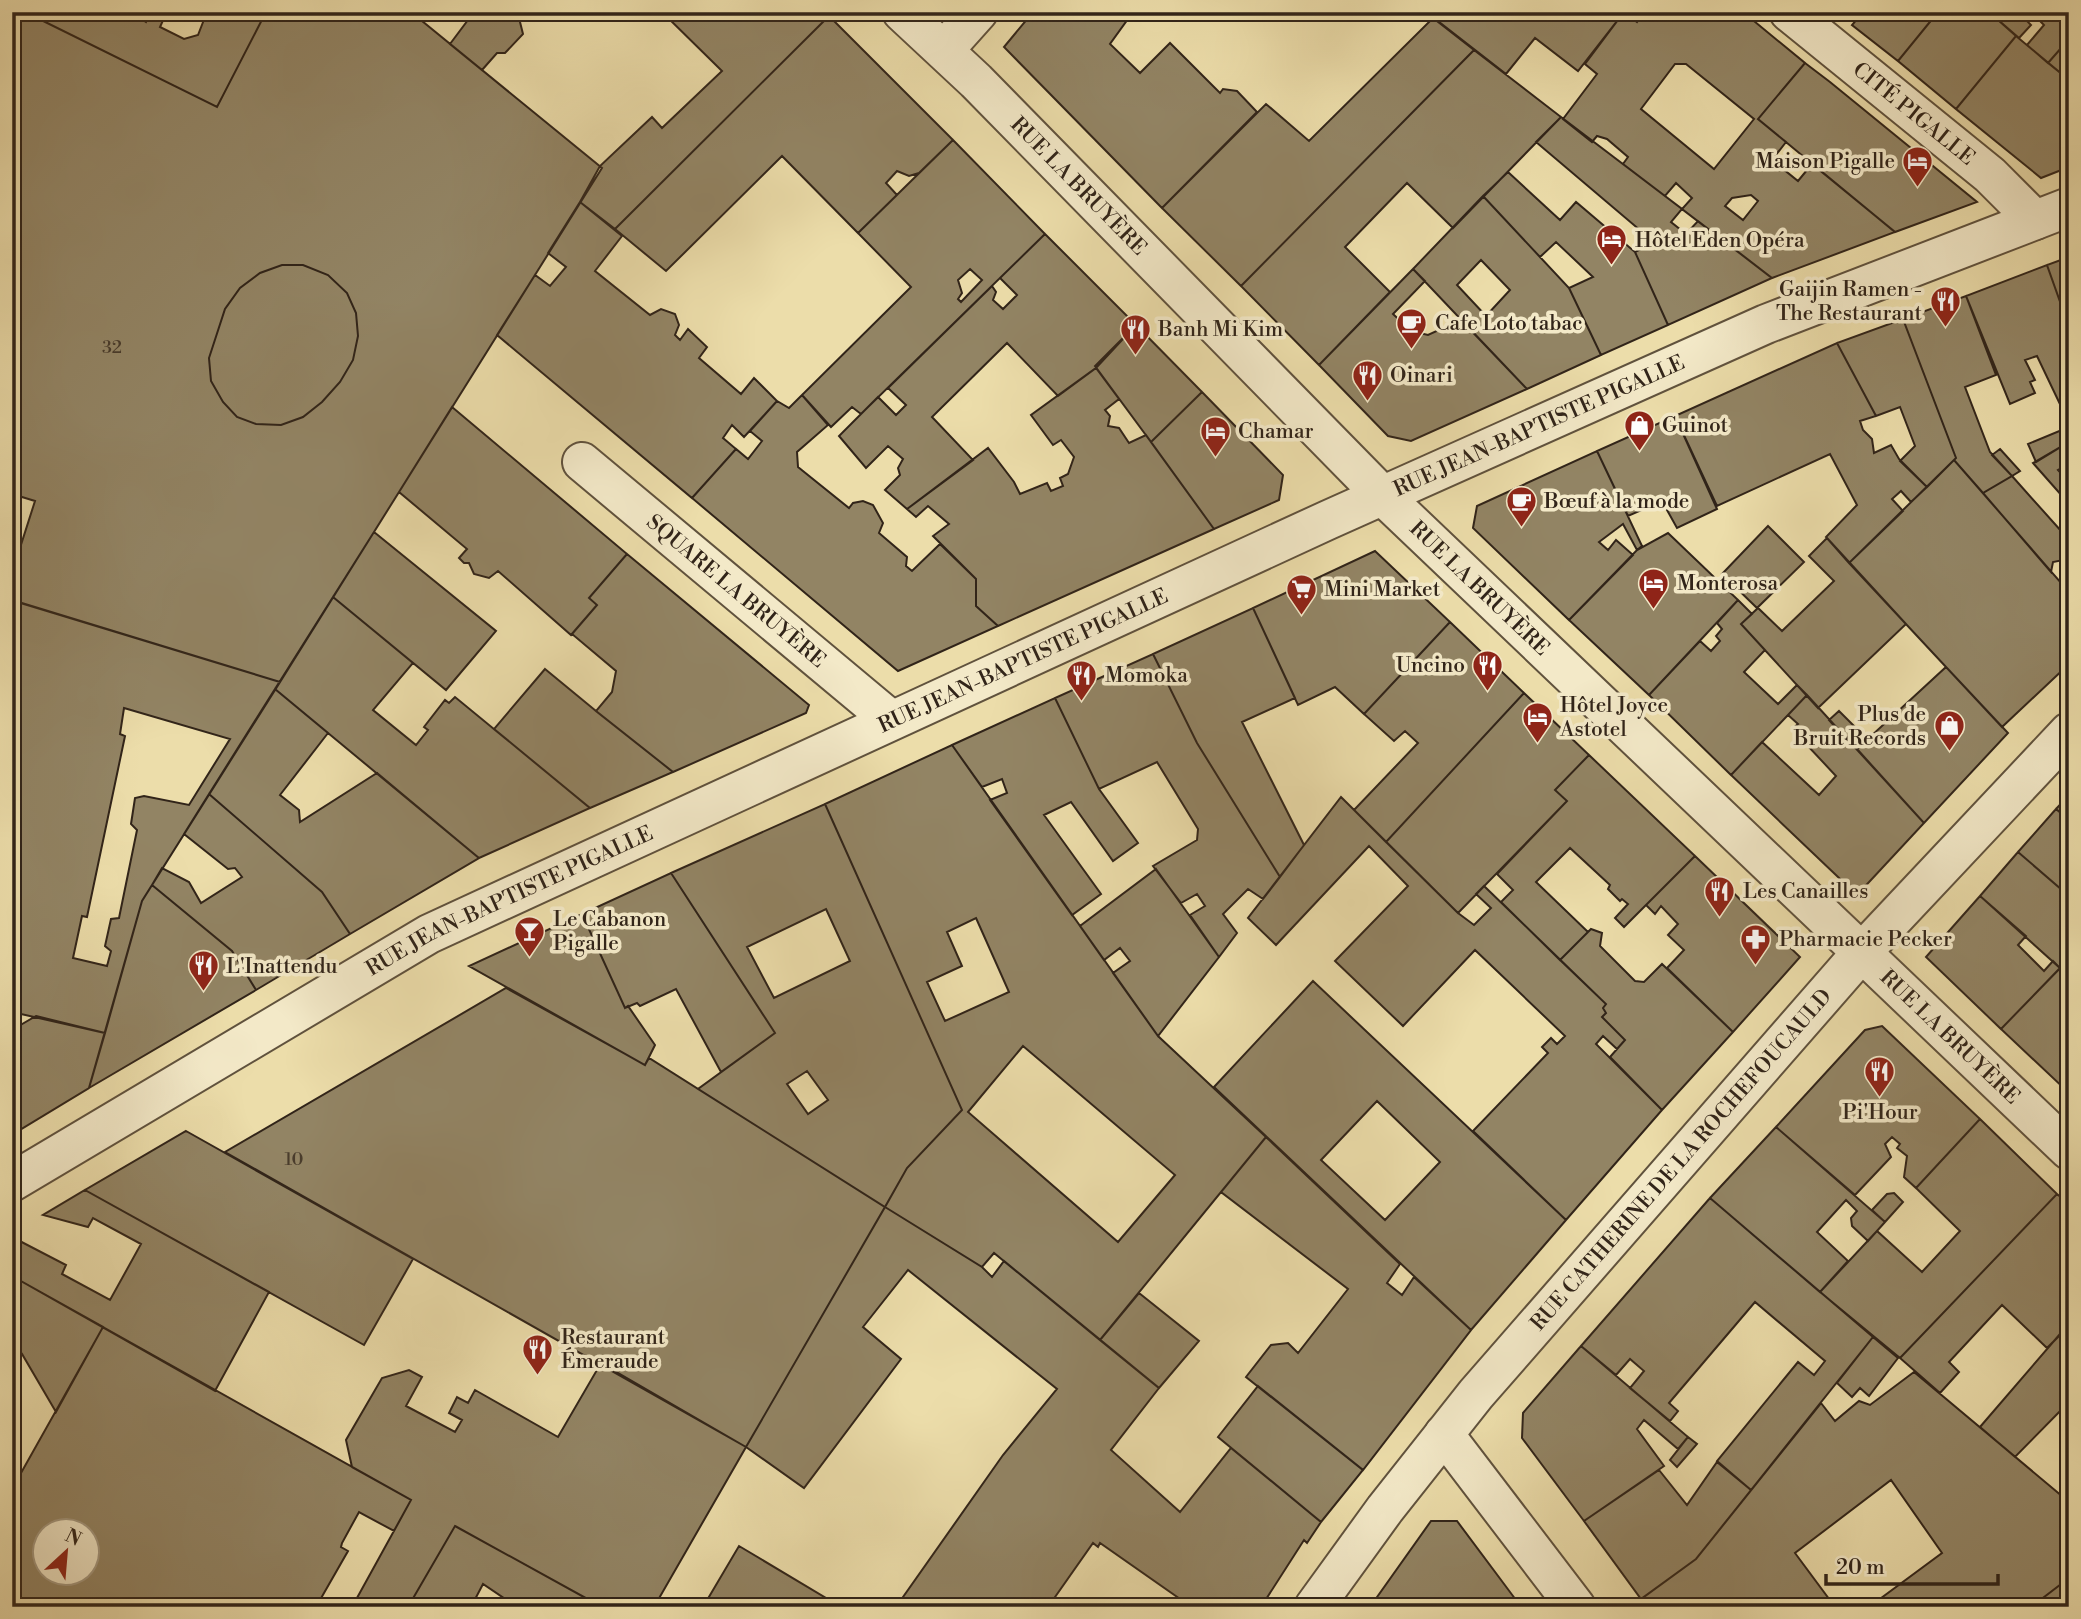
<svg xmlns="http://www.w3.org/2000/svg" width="2081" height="1619" font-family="'Libre Bodoni',serif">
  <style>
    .building { fill: #928464; stroke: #312419; stroke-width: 2; fill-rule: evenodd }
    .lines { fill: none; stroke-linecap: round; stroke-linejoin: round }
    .minor-casing { stroke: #60523d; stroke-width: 42 }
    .minor { stroke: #f3e9c8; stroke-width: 38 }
    .labels { text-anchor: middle; stroke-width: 7; stroke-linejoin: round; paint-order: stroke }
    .number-label { font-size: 18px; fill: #493c2c }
    .street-label { font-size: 21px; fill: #312419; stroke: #f3e9c8 }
    .poi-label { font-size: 21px; fill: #312419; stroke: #f3e9c8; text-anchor: start }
  </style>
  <rect width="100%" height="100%" fill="#ecddaa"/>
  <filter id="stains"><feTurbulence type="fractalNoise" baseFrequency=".00286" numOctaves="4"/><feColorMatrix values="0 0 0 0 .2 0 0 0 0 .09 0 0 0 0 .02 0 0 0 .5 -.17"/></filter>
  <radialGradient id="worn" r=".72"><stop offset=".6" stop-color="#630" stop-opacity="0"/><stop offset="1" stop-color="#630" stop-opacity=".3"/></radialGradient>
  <path class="building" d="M17 12H25L217 107 266 12H411L602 168 280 682 12 600V573L35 501 12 494V22ZM282 265H303L328 275 347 293 356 313 358 336 353 360 340 382 322 402 303 417 281 425 256 424 237 417 223 402 211 381 209 358 225 309 240 288 260 273Z
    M25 12H131L146 22 151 12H157L165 16 160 27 184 39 198 35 207 12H266L217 107Z
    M474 12H530L520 22 523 34 505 53H497L482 70 450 44Z
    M662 12H826L829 16 615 229 580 202 600 166 652 117 662 128 722 71Z
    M1033 12H1133L1110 44 1140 73 1170 43 1220 93 1223 89 1237 91 1257 112 1162 208 1004 47Z
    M1438 12H1624L1578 71 1535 38 1506 74 1434 18Z
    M1624 12 1637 22 1644 12H1743L1805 63 1758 119 1786 142 1772 160 1798 181 1812 164 1895 232 1772 278 1682 209 1692 198 1676 183 1665 196 1623 164 1628 157 1607 139 1597 136 1592 142 1563 119 1597 74 1585 64ZM1675 64H1686L1754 119 1714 169 1641 109ZM1751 195 1758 201 1743 220 1725 206 1732 198Z
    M1863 12H1938L1898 61 1852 25Z
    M1938 12H1989L2016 36 1956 109 1898 61Z
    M1989 12H2069V39L2048 63 2027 45 2044 25 2031 12 2025 19 2031 25 2019 38Z
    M829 16 953 140 919 173 909 176 897 171 886 183 897 195 858 233 782 156 666 271 615 229Z
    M1433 18 1474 50 1241 286 1162 208 1266 104 1309 141Z
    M2016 36 2069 80V167L2041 178 1956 109Z
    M2069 39V80L2048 63Z
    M1474 50 1561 117 1453 228 1407 183 1345 247 1390 292 1319 365 1241 286Z
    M1805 63 1830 82 1977 202 1895 232 1758 119Z
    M1561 117 1682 209 1671 222 1686 234 1698 221 1772 278 1668 325 1635 252 1654 242 1536 142Z
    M953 140 1045 234 861 414 852 407 831 427 802 395 911 287 858 233ZM970 269 982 280 961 302 958 299 962 293 958 280Z
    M1508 172 1560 220 1576 202 1635 252 1668 325 1601 355 1569 288 1593 277 1556 242 1540 257 1483 196Z
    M1483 196 1569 288 1601 355 1527 389 1413 269ZM1481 260 1510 290 1486 316 1457 285Z
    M580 202 622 236 595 271 650 315 661 309 675 314 679 325 675 335 680 340 688 329 707 347 699 358 741 394 754 378 777 401 744 437 732 425 723 438 736 449 692 498 497 335 535 275 550 286 566 267 548 253Z
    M1045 234 1136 325 1096 368 1058 396 1007 343 932 417 973 460 907 509 885 490 900 475 898 468 903 459 888 446 866 468 839 436 878 397 896 415 906 405 888 388 992 286 996 292 993 300 1003 309 1017 295 1000 278Z
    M2069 257V327L2047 265Z
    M282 265H303L328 275 347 293 356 313 358 336 353 360 340 382 322 402 303 417 281 425 256 424 237 417 223 402 211 381 209 358 225 309 240 288 260 273Z
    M2047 265 2069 327V423L2037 356 2025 360 2035 380 2030 382 2035 393 2010 404 1966 296Z
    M1413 269 1425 281 1393 314 1411 331 1428 335 1461 320 1527 389 1411 441 1388 436 1319 365Z
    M1966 296 1996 375 1965 387 1990 452 2012 476 1983 493 1954 460 1956 458 1903 319Z
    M1903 319 1956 458 1927 487 1900 461 1915 446 1900 407 1876 416 1837 343Z
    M1136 325 1202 392 1151 442 1095 366Z
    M1837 343 1876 416 1860 421 1863 430 1872 439 1874 453 1891 445 1899 459 1927 487 1911 502 1901 491 1892 499 1903 511 1849 563 1826 537 1857 505 1830 454 1717 506 1675 416Z
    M1096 368 1119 399 1105 410 1110 416 1108 426 1119 428 1129 443 1146 435 1214 529 998 626 976 606V579L933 536 949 524 928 506 916 517 907 509 988 448 1014 482 1020 494 1047 483 1051 491 1063 486 1060 478 1068 474 1074 457 1061 440 1053 445 1031 415Z
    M1202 392 1283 475 1279 500 1214 529 1151 442Z
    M802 395 828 425 797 452 798 467 849 508 853 503 863 501 873 505 883 523 879 533 907 557 906 566 912 571 940 544 976 579V606L998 626 898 671 692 498 736 449 748 459 762 441 750 431 777 401 789 408Z
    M452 407 627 554 589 598 597 605 571 635 498 571 489 578 474 574 469 563H464L459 558 467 549 399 492Z
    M1675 416 1717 509 1677 528 1662 501 1628 516 1597 451Z
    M2069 427V442L2036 462 2028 444Z
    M2069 442V464L2058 470 2069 482V491L2063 497 2033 463Z
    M2000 449 2020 471 2012 476 1992 455Z
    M1597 451 1642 546 1637 550 1623 524 1599 542 1608 550 1616 540 1633 555 1569 620 1473 528 1477 506Z
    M1954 460 2069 592V664L2002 727 1849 563Z
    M2012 476 2062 532 2069 526V566L2063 560 2053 562 2051 572 1983 493Z
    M1768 526 1804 562 1757 608 1722 574Z
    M374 532 496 631 446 690 333 597Z
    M1668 533 1738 600 1649 695 1569 620 1637 550Z
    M1827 538 1906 624 1818 708 1741 624 1758 608 1782 631 1834 581 1809 556Z
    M1375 551 1450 622 1364 714 1335 687 1298 705 1253 608Z
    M627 554 809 705 806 713 673 772 596 711 612 692 616 671 572 634 597 605 589 598Z
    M333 597 413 663 373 710 416 745 428 730 424 727 445 700 449 703 455 697 590 808 479 858 328 733 275 689Z
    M1738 600 1752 614 1741 624 1765 650 1744 672 1778 704 1797 685 1807 695 1731 775 1649 695 1700 641 1711 651 1720 641 1716 636 1722 629 1717 623Z
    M14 601 280 682 142 901 105 1033 12 1012ZM124 708 230 739 189 805 144 796 135 798 131 824 137 830 119 918 111 919 105 946 111 951 107 966 73 958 82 916 87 917 125 736 120 734Z
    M1253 608 1295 698 1242 722 1304 845 1280 877 1197 743 1153 654Z
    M1450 622 1524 693 1386 842 1354 810 1418 743 1405 731 1394 741 1364 714Z
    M1153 654 1197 743 1280 877 1263 899 1248 889 1223 914 1237 933 1219 957 1190 915 1205 906 1197 894 1181 903 1153 866 1197 840 1198 829 1157 762 1099 789 1055 698Z
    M1946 667 2008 733 1924 823 1857 749Z
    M545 669 596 711 673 772 590 808 494 729Z
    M275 689 328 733 280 795 299 810 300 822 377 773 479 858 350 934 322 892 209 794Z
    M1524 693 1589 755 1555 790 1567 801 1458 913 1386 842Z
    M1807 695 1924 823 1857 895 1731 775 1762 742 1819 795 1836 776 1792 729 1798 724 1788 715Z
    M1055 698 1099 789 1138 843 1113 861 1071 802 1044 815 1101 894 1072 915 990 800 1007 793 1002 779 982 787 952 745Z
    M1839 711 1857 729 1846 739 1829 720Z
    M952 745 1158 1036 1266 1137 1100 1340 994 1253 982 1267 885 1207 907 1168 962 1110 825 804ZM976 918 1009 992 945 1021 927 982 962 966 947 932ZM1023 1046 1175 1175 1118 1242 968 1112Z
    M1589 755 1695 856 1624 927 1615 918 1628 904 1622 899 1620 901 1608 889 1610 885 1570 848 1536 882 1588 932 1560 960 1501 902 1513 890 1497 874 1567 801 1555 790Z
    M209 794 322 892 350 934 256 990 232 951 152 885 162 868 189 882 201 903 242 877 235 868 228 869 184 834Z
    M2069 795V820L2056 809Z
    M1341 797 1458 913 1474 925 1491 908 1476 894 1484 886 1606 1004 1603 1008 1606 1013 1602 1017 1625 1040 1617 1049 1603 1036 1596 1044 1662 1110 1566 1220 1473 1131 1548 1053 1542 1047 1551 1038 1557 1044 1565 1036 1475 950 1403 1026 1335 961 1408 886 1369 846 1276 945 1248 918Z
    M825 804 962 1110 907 1168 885 1207 698 1089 775 1033 671 873ZM826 909 850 961 774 998 747 947ZM807 1071 828 1100 808 1114 787 1084Z
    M2056 809 2069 820V896L2018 852Z
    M2018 852 2069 896V929L2064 934 2069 938V959L2060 968 1980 896Z
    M1695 856 1800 957 1733 1032 1667 968 1684 950 1668 935 1678 924 1661 906 1655 914 1646 905Z
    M1156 869 1219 957 1158 1036 1113 973 1130 961 1120 948 1104 960 1080 926Z
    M671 873 775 1033 721 1072 676 989 640 1006 637 1003 625 1008 582 914Z
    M152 885 232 951 256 990 89 1088 142 901Z
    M1980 896 2026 936 2018 945 2044 971 2053 961 2060 968 2001 1029 1926 957Z
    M582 914 625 1008 628 1006 655 1045 645 1065 469 966Z
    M1591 929 1602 933 1600 946 1635 981 1644 982 1662 964 1733 1032 1662 1110 1610 1057 1625 1040 1602 1017 1606 1013 1603 1008 1606 1004 1560 960Z
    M2069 959V1093L2001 1029Z
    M1313 981 1566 1220 1471 1330 1214 1087ZM1377 1101 1440 1162 1385 1220 1321 1160Z
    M506 988 645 1065 649 1058 885 1207 746 1447 225 1152Z
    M36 1016 105 1033 89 1088 18 1131 12 1121V1030Z
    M1882 1026 1980 1119 1916 1188 1904 1177 1907 1156 1897 1148 1900 1144 1892 1137 1885 1144 1891 1157 1855 1195 1776 1127 1865 1030Z
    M1980 1119 2057 1194 1900 1358 1820 1292 1877 1231 1922 1272 1960 1231 1916 1188Z
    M1776 1127 1885 1222 1868 1241 1852 1226 1851 1218 1857 1211 1846 1200 1817 1232 1848 1261 1820 1292 1710 1198Z
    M186 1131 413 1259 364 1345 85 1190Z
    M1266 1137 1400 1264 1387 1283 1402 1295 1414 1277 1471 1330 1363 1470 1246 1377 1271 1345 1288 1343 1298 1353 1348 1289 1221 1192Z
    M85 1190 269 1292 215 1391 12 1276V1237L66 1265 62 1274 110 1300 141 1244 93 1218 88 1227 43 1215Z
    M1894 1193 1903 1202 1885 1222 1872 1210 1887 1194Z
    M2057 1194 2069 1204V1326L2047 1348 2002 1305 1949 1362 1959 1372 1940 1393 1900 1358Z
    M1710 1198 1873 1337 1751 1490 1717 1461 1798 1362 1814 1375 1825 1361 1755 1302 1669 1403 1678 1411 1670 1421 1630 1388 1644 1371 1630 1359 1616 1375 1581 1346Z
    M885 1207 982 1267 992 1277 1004 1261 1159 1388 1111 1450 1180 1512 1231 1448 1321 1522 1307 1543 1304 1540 1261 1607H1174L1180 1599 1100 1543 1098 1547 1093 1543 1048 1607H896L1003 1455 1057 1389 908 1270 863 1327 901 1359 804 1488 746 1447Z
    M12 1276 103 1327 56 1412 22 1354 12 1360Z
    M1139 1293 1199 1341 1159 1388 1100 1340Z
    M103 1327 411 1500 394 1531 359 1512 342 1543 341 1547 348 1551 316 1607H12V1489ZM46 1532H88V1574H46Z
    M2060 1334 2069 1342V1402L2015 1457 1980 1427Z
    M1873 1337 1898 1358 1869 1396 1860 1388 1852 1397 1837 1383Z
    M1581 1346 1688 1437 1678 1449 1644 1420 1637 1429 1664 1466 1584 1521 1522 1438 1523 1413Z
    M601 1363 746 1447 654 1607H602L455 1526 408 1607H352L411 1500 352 1467 346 1440 382 1378 409 1370 422 1377 406 1406 455 1432 462 1420 449 1413 457 1397 468 1403 475 1390 558 1437Z
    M1914 1372 2069 1502V1539L2062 1544 2069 1554V1578L2031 1607H1869L1942 1553 1891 1480 1795 1553 1835 1607H1647L1641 1599 1696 1559 1821 1403 1835 1421 1859 1401 1870 1405Z
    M1258 1386 1363 1470 1321 1522 1218 1437Z
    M1688 1437 1697 1444 1677 1467 1670 1460Z
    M1717 1462 1751 1490 1696 1559 1641 1599 1584 1521 1659 1470 1687 1505Z
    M1431 1521H1457L1516 1600 1508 1607H1370Z
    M455 1526 602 1607H517L483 1584 471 1607H408Z
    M739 1546 841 1607H703Z
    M2069 1578V1607H2031Z"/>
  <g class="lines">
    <defs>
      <g id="minor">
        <path id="s1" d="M902 12 976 81 1382 495 2069 1150"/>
        <path id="s2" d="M1789 12 1990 175 2035 220"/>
        <path d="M944 50 978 12"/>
        <path id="s3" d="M582 462 891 720"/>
        <path id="s4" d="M12 1182 429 934 1328 520 1766 324 2069 207"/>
        <path d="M1444 1434 1576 1607"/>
        <path id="s5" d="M1314 1607 1385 1509 1476 1394 1862 952 2069 732"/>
      </g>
    </defs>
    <use href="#minor" class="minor-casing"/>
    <use href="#minor" class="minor"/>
  </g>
  <defs>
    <symbol id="hotel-pin" viewBox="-11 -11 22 30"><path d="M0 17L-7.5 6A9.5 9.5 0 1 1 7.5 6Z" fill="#8f2418" stroke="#f3e9c8"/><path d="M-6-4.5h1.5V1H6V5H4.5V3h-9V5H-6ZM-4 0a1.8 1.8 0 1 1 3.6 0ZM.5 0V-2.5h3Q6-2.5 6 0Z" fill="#fff"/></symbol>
    <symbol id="restaurant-pin" viewBox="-11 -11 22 30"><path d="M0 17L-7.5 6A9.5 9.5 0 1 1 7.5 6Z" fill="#8f2418" stroke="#f3e9c8"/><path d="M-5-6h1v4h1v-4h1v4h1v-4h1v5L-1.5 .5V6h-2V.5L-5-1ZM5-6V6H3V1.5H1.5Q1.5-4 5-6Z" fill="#fff"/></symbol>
    <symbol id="cafe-pin" viewBox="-11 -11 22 30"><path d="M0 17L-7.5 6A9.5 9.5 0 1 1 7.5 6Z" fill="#8f2418" stroke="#f3e9c8"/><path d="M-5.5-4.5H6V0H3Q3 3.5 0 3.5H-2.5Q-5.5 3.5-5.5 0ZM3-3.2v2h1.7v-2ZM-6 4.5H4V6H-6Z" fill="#fff"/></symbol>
    <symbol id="shop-pin" viewBox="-11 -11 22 30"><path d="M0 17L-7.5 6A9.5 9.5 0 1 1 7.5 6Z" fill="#8f2418" stroke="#f3e9c8"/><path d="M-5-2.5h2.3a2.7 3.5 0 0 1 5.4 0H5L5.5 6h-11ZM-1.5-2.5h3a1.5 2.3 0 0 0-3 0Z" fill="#fff"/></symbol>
    <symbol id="supermarket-pin" viewBox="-11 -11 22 30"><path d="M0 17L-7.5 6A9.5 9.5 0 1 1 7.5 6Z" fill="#8f2418" stroke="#f3e9c8"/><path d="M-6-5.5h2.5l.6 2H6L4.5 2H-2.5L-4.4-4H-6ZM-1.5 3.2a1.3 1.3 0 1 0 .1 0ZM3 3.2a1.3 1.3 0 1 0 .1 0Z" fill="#fff"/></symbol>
    <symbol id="bar-pin" viewBox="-11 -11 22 30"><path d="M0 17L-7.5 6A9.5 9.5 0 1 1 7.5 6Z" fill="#8f2418" stroke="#f3e9c8"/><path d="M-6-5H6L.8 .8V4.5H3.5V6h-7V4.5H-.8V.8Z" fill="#fff"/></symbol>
    <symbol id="pharmacy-pin" viewBox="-11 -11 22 30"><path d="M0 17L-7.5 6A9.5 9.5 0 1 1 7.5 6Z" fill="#8f2418" stroke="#f3e9c8"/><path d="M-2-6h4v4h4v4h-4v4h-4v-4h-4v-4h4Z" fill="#fff"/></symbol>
  </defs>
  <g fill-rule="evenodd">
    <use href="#hotel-pin" x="1900" y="144" width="35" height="47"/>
    <use href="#hotel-pin" x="1594" y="222" width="35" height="47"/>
    <use href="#restaurant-pin" x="1928" y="284" width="35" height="47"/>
    <use href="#cafe-pin" x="1394" y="306" width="35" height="47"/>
    <use href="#restaurant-pin" x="1118" y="312" width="35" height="47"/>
    <use href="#restaurant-pin" x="1350" y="358" width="35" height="47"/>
    <use href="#shop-pin" x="1622" y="408" width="35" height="47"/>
    <use href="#hotel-pin" x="1198" y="414" width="35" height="47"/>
    <use href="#cafe-pin" x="1504" y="484" width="35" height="47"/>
    <use href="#hotel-pin" x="1636" y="566" width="35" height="47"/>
    <use href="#supermarket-pin" x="1284" y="572" width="35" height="47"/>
    <use href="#restaurant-pin" x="1470" y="648" width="35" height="47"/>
    <use href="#restaurant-pin" x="1064" y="658" width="35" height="47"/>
    <use href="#hotel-pin" x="1520" y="700" width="35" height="47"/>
    <use href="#shop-pin" x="1932" y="708" width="35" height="47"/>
    <use href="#restaurant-pin" x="1702" y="874" width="35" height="47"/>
    <use href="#bar-pin" x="512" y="914" width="35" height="47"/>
    <use href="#pharmacy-pin" x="1738" y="922" width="35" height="47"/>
    <use href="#restaurant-pin" x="186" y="948" width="35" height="47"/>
    <use href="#restaurant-pin" x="1862" y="1054" width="35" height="47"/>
    <use href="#restaurant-pin" x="520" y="1332" width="35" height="47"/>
  </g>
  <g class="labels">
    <g class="number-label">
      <text x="112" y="353">32</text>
      <text x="294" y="1165">10</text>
    </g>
    <g class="street-label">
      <text dy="7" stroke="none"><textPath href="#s2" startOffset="161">CITÉ PIGALLE</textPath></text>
      <text dy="7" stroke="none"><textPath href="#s1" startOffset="248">RUE LA BRUYÈRE</textPath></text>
      <text dy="7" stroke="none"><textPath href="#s4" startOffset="1706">RUE JEAN-BAPTISTE PIGALLE</textPath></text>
      <text dy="7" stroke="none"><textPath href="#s1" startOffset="816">RUE LA BRUYÈRE</textPath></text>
      <text dy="7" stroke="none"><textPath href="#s3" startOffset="201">SQUARE LA BRUYÈRE</textPath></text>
      <text dy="7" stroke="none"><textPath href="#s4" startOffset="1139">RUE JEAN-BAPTISTE PIGALLE</textPath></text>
      <text dy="7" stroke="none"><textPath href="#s4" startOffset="572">RUE JEAN-BAPTISTE PIGALLE</textPath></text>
      <text dy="7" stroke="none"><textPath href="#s1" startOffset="1466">RUE LA BRUYÈRE</textPath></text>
      <text dy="7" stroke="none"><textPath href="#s5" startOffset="579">RUE CATHERINE DE LA ROCHEFOUCAULD</textPath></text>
    </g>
    <g class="poi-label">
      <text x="1895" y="168" text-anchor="end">Maison Pigalle</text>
      <text x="1635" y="247">Hôtel Eden Opéra</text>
      <text x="1922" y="296" text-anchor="end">Gaijin Ramen -<tspan x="1922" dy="24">The Restaurant</tspan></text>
      <text x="1435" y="330">Cafe Loto tabac</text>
      <text x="1158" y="336">Banh Mi Kim</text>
      <text x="1390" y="382">Oinari</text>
      <text x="1662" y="432">Guinot</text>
      <text x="1238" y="438">Chamar</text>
      <text x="1544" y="508">Bœuf à la mode</text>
      <text x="1677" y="590">Monterosa</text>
      <text x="1324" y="596">Mini Market</text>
      <text x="1465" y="672" text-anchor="end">Uncino</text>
      <text x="1105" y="682">Momoka</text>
      <text x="1560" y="712">Hôtel Joyce<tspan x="1560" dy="24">Astotel</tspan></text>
      <text x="1926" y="721" text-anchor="end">Plus de<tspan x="1926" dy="24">Bruit Records</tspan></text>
      <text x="1743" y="898">Les Canailles</text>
      <text x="553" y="926">Le Cabanon<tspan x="553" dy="24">Pigalle</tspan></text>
      <text x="1779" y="946">Pharmacie Pecker</text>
      <text x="226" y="973">L'Inattendu</text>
      <text x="1880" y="1119" text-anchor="middle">Pi'Hour</text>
      <text x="561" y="1344">Restaurant<tspan x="561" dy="24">Émeraude</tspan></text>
    </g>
  </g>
  <rect width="2081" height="1619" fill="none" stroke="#ecddaa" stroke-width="42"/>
  <rect x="14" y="14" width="2053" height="1591" fill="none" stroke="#312419" stroke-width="3.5"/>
  <rect x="21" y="21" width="2039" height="1577" fill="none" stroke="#312419" stroke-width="2"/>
  <g transform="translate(66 1552) rotate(26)"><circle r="33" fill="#f3e9c8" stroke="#a59a82" stroke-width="2"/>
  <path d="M0-5L12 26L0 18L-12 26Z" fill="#8f2418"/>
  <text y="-10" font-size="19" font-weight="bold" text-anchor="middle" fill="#312419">N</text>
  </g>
  <path d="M1826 1574v10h172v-10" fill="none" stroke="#312419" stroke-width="3.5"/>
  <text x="1836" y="1574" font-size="21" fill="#312419" stroke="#f3e9c8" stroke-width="5" paint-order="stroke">20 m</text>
  <rect width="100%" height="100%" filter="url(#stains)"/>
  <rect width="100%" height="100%" fill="url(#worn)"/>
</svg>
